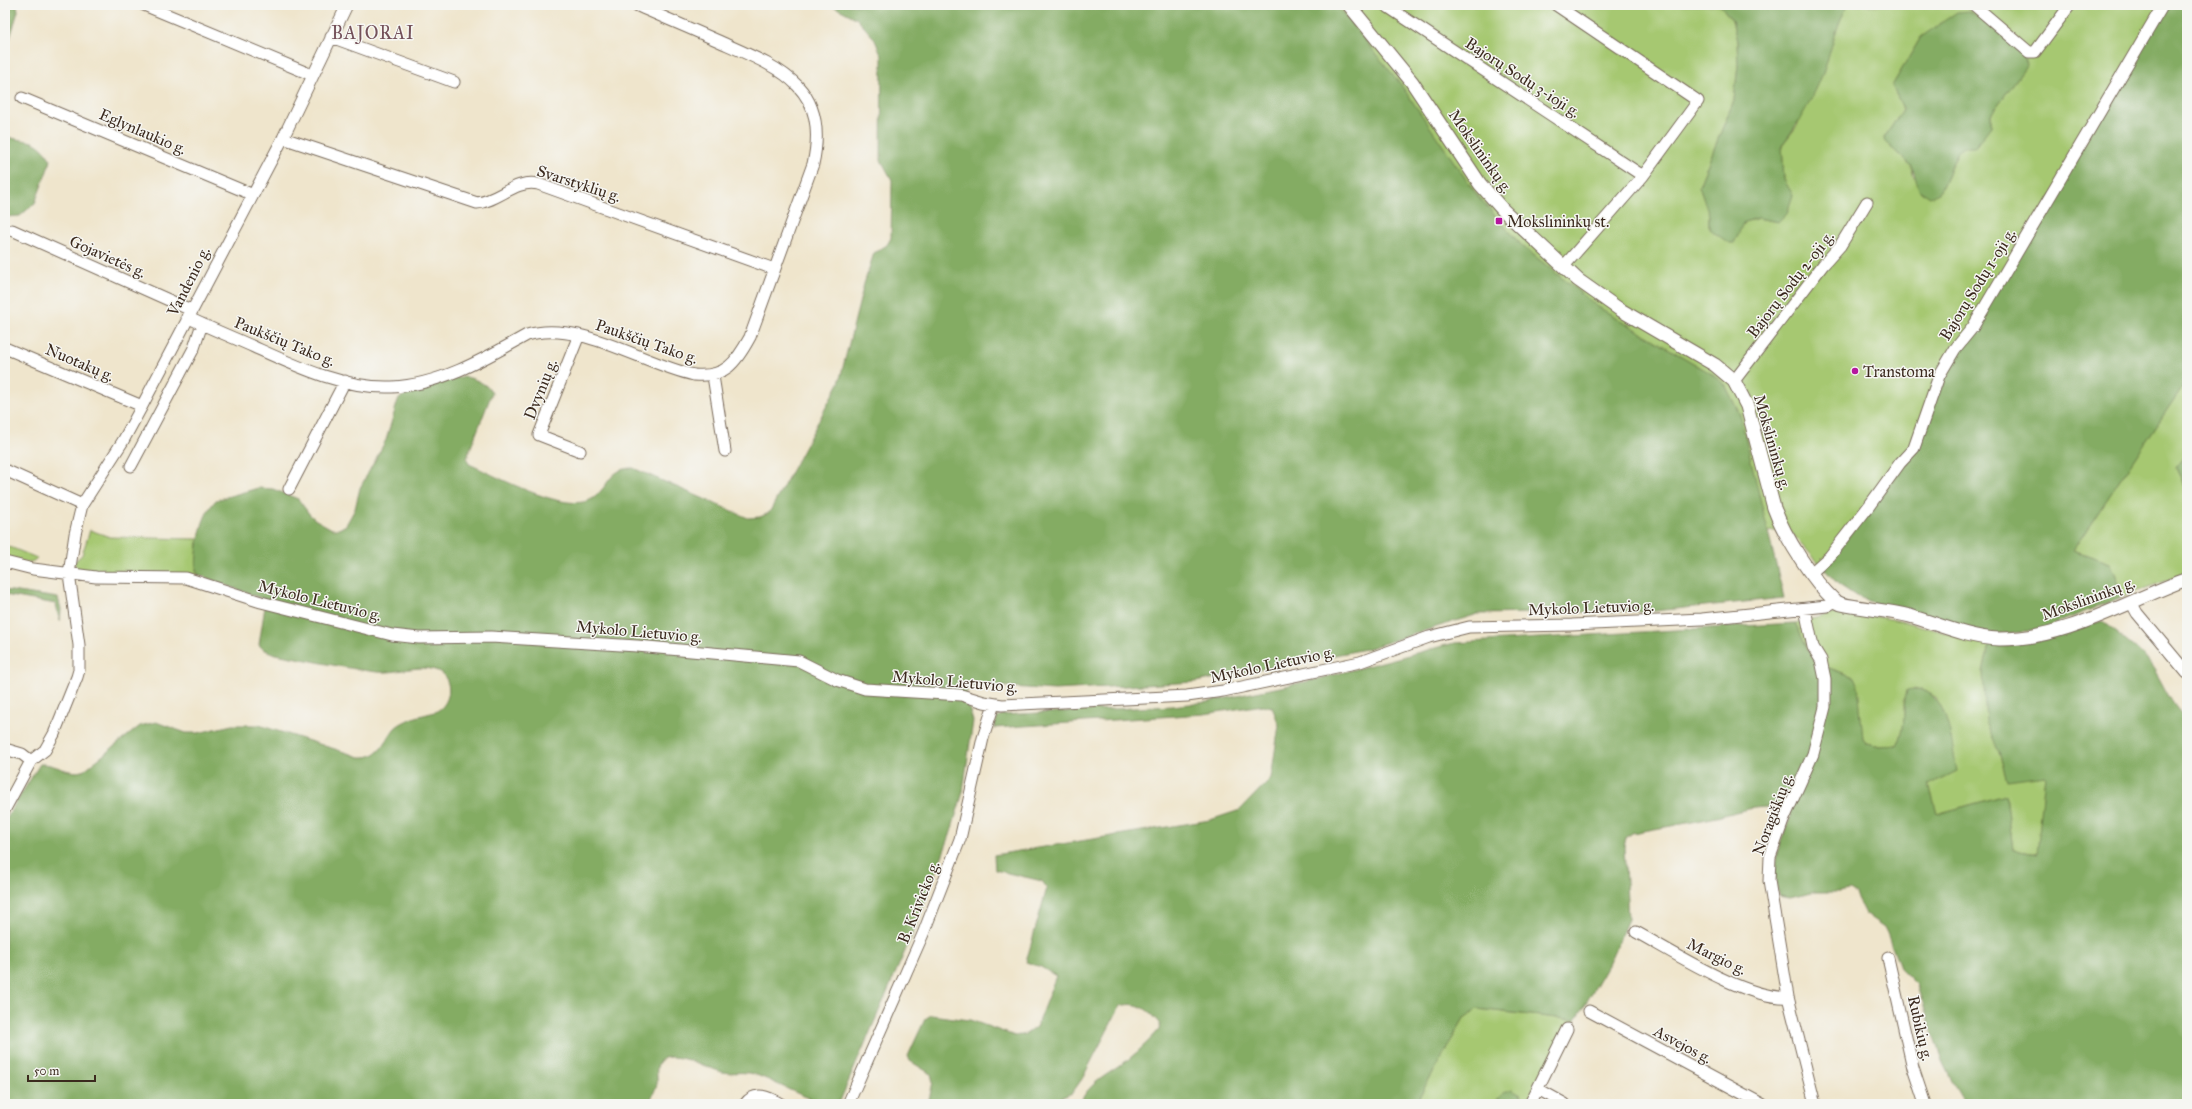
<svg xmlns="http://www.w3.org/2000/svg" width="2192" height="1109" font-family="'IM FELL Great Primer',serif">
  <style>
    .green { fill: #a6c871; stroke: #707948; fill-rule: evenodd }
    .forest { fill: #84ac63; stroke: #606b40 }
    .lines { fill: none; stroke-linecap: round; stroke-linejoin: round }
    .minor-casing { stroke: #7a6b5b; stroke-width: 13 }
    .tertiary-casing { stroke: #7a6b5b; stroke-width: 15 }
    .minor { stroke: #fff; stroke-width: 11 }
    .tertiary { stroke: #fff; stroke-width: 13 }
    .poi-dot { fill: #b5179e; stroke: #f6f6f2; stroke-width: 1.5 }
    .labels { text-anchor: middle; stroke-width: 3; stroke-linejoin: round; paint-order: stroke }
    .street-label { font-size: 16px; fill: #3b2a1e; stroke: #f6f6f2 }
    .poi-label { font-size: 16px; fill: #3b2a1e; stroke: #f6f6f2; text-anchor: start }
    .quarter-label { font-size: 18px; letter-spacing: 1px; fill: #74515a; stroke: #f6f6f2 }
  </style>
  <rect width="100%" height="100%" fill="#f6f6f2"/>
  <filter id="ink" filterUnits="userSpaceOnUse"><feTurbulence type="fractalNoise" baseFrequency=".025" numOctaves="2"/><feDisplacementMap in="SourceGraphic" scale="8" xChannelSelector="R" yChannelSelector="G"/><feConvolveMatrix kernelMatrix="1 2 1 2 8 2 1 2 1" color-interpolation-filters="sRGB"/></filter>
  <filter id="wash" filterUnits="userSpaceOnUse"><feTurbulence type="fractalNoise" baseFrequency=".012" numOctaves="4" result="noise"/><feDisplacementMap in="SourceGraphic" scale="16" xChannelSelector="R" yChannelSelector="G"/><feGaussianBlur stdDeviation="0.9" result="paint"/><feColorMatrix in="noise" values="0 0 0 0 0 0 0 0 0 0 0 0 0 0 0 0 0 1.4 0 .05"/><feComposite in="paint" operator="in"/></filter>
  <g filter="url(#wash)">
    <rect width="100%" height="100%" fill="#efe5cc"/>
    <path class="green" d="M1336 5H1720L1732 20 1737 41 1738 66 1734 100 1699 186 1709 215V229L1734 242 1744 222 1758 218 1778 222 1792 196 1784 180 1782 145 1797 126 1840 19 1848 5H2167L1913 457 1837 550 1825 570 1788 529 1767 532 1740 415 1725 385 1710 373 1598 307 1522 246 1476 194 1399 83ZM1921 37 2023 54 2027 65 1991 114V126L1958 151 1939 193 1913 176 1912 166 1885 142 1884 138 1902 111V106L1892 86Z
      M2187 380V454L2176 468 2186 489 2187 487V573L2124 596 2110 563 2073 550Z
      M90 530 110 537 198 539 196 571 199 575 81 571 77 569 74 562 82 555Z
      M5 545 37 558C29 567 16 560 5 558Z
      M1836 613C1890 614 1938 631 1989 645L1983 672 1999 752 2007 779 2045 774 2038 854 2013 850 2006 795 1937 814 1929 785 1937 698 1925 691 1914 688 1904 699C1904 714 1906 731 1897 745L1881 746 1866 743 1863 739 1854 677 1818 664 1812 658 1795 623Z
      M1477 1009 1576 1020 1527 1104H1522L1504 1093 1492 1104H1415L1464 1018Z"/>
    <path class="forest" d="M5 5H17L18 11 5 55Z
      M831 5H1336L1399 82 1476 194 1522 246 1598 307 1710 373 1725 385 1740 415 1784 598 1655 611 1478 614 1366 649 1195 682 1055 690 983 685 972 686 966 692 968 705 973 721 963 792 950 835 918 921 840 1101C817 1109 775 1080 753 1074 743 1071 732 1074 722 1072 708 1068 673 1050 661 1060 654 1066 658 1077 657 1084 655 1091 651 1098 649 1104H5V820L40 764C55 763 68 775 83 771L140 726 156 722 186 733H198L232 725H259L360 757C381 758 384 742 395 728 399 724 408 720 413 718 421 715 430 714 437 711 453 702 453 675 435 670 417 664 396 674 377 672 343 668 309 660 275 654L263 649 259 645 266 600 199 575 196 571C197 547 199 518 216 500L258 488 273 489 298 499 310 515 316 520 332 529H339L346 525 355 509 360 488 386 440 398 400C404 392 452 377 463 377 472 377 488 384 492 393L469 452 467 459 469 464C495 475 572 519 596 496 610 483 611 468 633 468L748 518 760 517 769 513 839 383 864 284 874 253 887 245 891 238 892 180 881 160 882 56 874 38 856 18Z
      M1720 5H1848C1837 24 1833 42 1827 62 1817 92 1801 120 1782 145L1784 180 1793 195 1787 213 1778 222 1758 218 1744 222 1734 243H1729L1709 229V215L1699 186 1734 100 1738 66 1737 41 1732 20Z
      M2167 5H2187V380L2073 550 2110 563 2124 596 2050 626 2028 632 1986 634 1885 607 1856 596 1838 584 1825 570 1837 550 1913 457 1940 382Z
      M1968 11 1980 17 2023 53 2027 65 1991 114V126L1975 147H1964L1958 151 1939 193 1930 197 1919 190 1912 166 1885 142 1884 138 1902 111V106L1892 86 1921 37 1957 12Z
      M5 136C28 144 35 135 51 160L35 203 20 216 5 217Z
      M2187 454V487L2186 489 2176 468Z
      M5 590 58 598 61 609 60 621 56 604 5 595Z
      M2103 622C2119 635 2139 648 2151 665 2162 680 2172 709 2187 718V1104H1970L1962 1098 1952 1081 1942 1061 1917 985 1900 968 1887 933 1884 927 1865 914 1855 894 1849 890 1838 892H1815L1790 898 1780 896C1767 869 1781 841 1791 816L1784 808C1755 805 1744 810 1717 817 1689 823 1660 828 1632 833L1626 838 1624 847 1628 919 1608 965 1576 1020 1477 1009 1464 1018 1415 1104H1080C1088 1081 1113 1073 1130 1058 1140 1050 1150 1040 1159 1030L1160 1023C1148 1009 1138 1001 1120 1006L1082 1079 1072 1093 1047 1104 1015 1100 1005 1104H928L933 1082 931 1074 910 1061 908 1056 925 1019 931 1015 970 1020 1015 1036 1026 1034 1036 1027 1056 976 1041 967 1026 962 1047 888 1042 881 995 870 994 855 1210 820 1240 810 1271 778 1279 725 1272 707 1263 705 1204 714 994 728 997 718 1001 715 1172 706 1208 702 1314 680 1454 643 1795 623 1812 658 1818 664 1854 677 1858 686 1863 739 1866 743 1881 746 1897 745C1908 728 1901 708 1907 690 1948 681 1951 743 1957 771L1929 785 1937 814 2006 795 2013 850 2037 854 2045 775 2007 780 1999 752 1986 722 1983 672 1989 645H2014Z
      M1512 1090 1521 1095 1522 1104H1492L1504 1093Z"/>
  </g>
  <g filter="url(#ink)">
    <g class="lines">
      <defs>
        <path id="minor" d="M144 5 312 75
          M1385 5 1643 176
          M1556 5 1698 101 1643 176 1564 266
          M1974 5 2029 52H2035L2070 5
          M331 37 454 82
          M22 98 251 194
          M283 138 477 203C499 201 515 179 538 184L774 269
          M12 230 191 310
          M187 317C209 328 232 337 254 347 296 366 344 389 392 387 440 385 486 358 527 335 579 319 642 364 694 375 725 378 736 363 750 337L813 164C830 88 782 69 723 43 694 30 665 18 636 5
          M579 335 539 435 580 451
          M5 348 142 406
          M713 376 725 451
          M1734 381 1823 265 1840 246 1867 202
          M131 466 194 348 202 324
          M5 470 82 505
          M289 489 345 381
          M5 562 33 569 96 577 186 578 261 602 392 635 419 638 491 637 637 646 799 661 837 680 865 689 961 695 984 702 1002 705 1187 696 1223 691 1360 662 1429 637 1469 627 1572 625 1702 619 1827 606 1835 601
          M1812 572 1830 556 1869 506 1900 463 1914 448 1939 376 1955 349 1973 327 2163 5
          M2131 602 2137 613 2187 673
          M1805 609 1813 647 1821 660 1825 679V707L1813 754 1783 821 1770 857 1769 881 1788 997 1815 1104
          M5 749 22 754 31 761
          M5 809 31 761 45 750 54 734 77 677 79 670V645L69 574 75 534 82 505 123 441 142 406 283 138 347 5
          M1636 932C1673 952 1747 1000 1788 997
          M1888 958 1913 1068 1925 1104
          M1589 1011 1762 1104
          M1538 1089 1565 1104
          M745 1104C755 1090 769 1097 781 1104
          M848 1104 923 934 960 839 983 738 994 704
          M1530 1104 1567 1029"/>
        <path id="tertiary" d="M1349 5 1412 82 1480 184 1503 210 1578 280 1619 309 1715 365 1734 381 1747 406 1774 508C1785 537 1812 580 1835 601L1841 604C1864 609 1887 610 1910 616 1938 624 1969 638 1998 639 2064 640 2127 601 2187 579"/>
      </defs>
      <use href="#minor" class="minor-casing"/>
      <use href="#tertiary" class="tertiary-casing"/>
      <use href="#minor" class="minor"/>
      <use href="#tertiary" class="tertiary"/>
    </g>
  </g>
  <g class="poi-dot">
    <rect x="1495" y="217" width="8" height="8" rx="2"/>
    <circle cx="1855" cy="371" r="4"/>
  </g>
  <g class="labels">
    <g class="street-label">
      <text transform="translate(1523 77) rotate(33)" y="6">Bajorų Sodų 3-ioji g.</text>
      <text transform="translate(143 131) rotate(23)" y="6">Eglynlaukio g.</text>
      <text transform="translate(1481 151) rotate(55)" y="6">Mokslininkų g.</text>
      <text transform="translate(579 183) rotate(18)" y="6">Svarstyklių g.</text>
      <text transform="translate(108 256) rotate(24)" y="6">Gojavietės g.</text>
      <text transform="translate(188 281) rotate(-63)" y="6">Vandenio g.</text>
      <text transform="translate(1790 284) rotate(-52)" y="6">Bajorų Sodų 2-oji g.</text>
      <text transform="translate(1977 284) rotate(-58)" y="6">Bajorų Sodų 1-oji g.</text>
      <text transform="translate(285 341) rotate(22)" y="6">Paukščių Tako g.</text>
      <text transform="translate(647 341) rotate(19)" y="6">Paukščių Tako g.</text>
      <text transform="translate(80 362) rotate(23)" y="6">Nuotakų g.</text>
      <text transform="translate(540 389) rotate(-68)" y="6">Dvynių g.</text>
      <text transform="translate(1773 442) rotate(74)" y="6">Mokslininkų g.</text>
      <text transform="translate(2088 598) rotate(-20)" y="6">Mokslininkų g.</text>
      <text transform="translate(320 600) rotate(14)" y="6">Mykolo Lietuvio g.</text>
      <text transform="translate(1591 607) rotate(-2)" y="6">Mykolo Lietuvio g.</text>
      <text transform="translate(639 631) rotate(5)" y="6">Mykolo Lietuvio g.</text>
      <text transform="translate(1272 664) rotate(-12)" y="6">Mykolo Lietuvio g.</text>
      <text transform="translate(955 681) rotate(5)" y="6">Mykolo Lietuvio g.</text>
      <text transform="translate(1772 814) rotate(-69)" y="6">Noragiškių g.</text>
      <text transform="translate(918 902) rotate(-68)" y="6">B. Krivicko g.</text>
      <text transform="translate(1717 956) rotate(26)" y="6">Margio g.</text>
      <text transform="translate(1921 1028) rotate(77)" y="6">Rubikių g.</text>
      <text transform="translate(1683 1044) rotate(28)" y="6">Asvejos g.</text>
    </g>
    <g class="poi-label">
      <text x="1507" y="227">Mokslininkų st.</text>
      <text x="1863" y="377">Transtoma</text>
    </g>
    <g class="quarter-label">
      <text x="373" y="39">BAJORAI</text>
    </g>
  </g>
  <rect width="2192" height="1109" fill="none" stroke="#f6f6f2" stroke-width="20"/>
  <path d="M28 1075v6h67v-6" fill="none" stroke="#3b2a1e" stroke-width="2"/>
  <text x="34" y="1075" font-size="12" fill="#3b2a1e" stroke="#f6f6f2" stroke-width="3" paint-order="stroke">50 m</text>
</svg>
